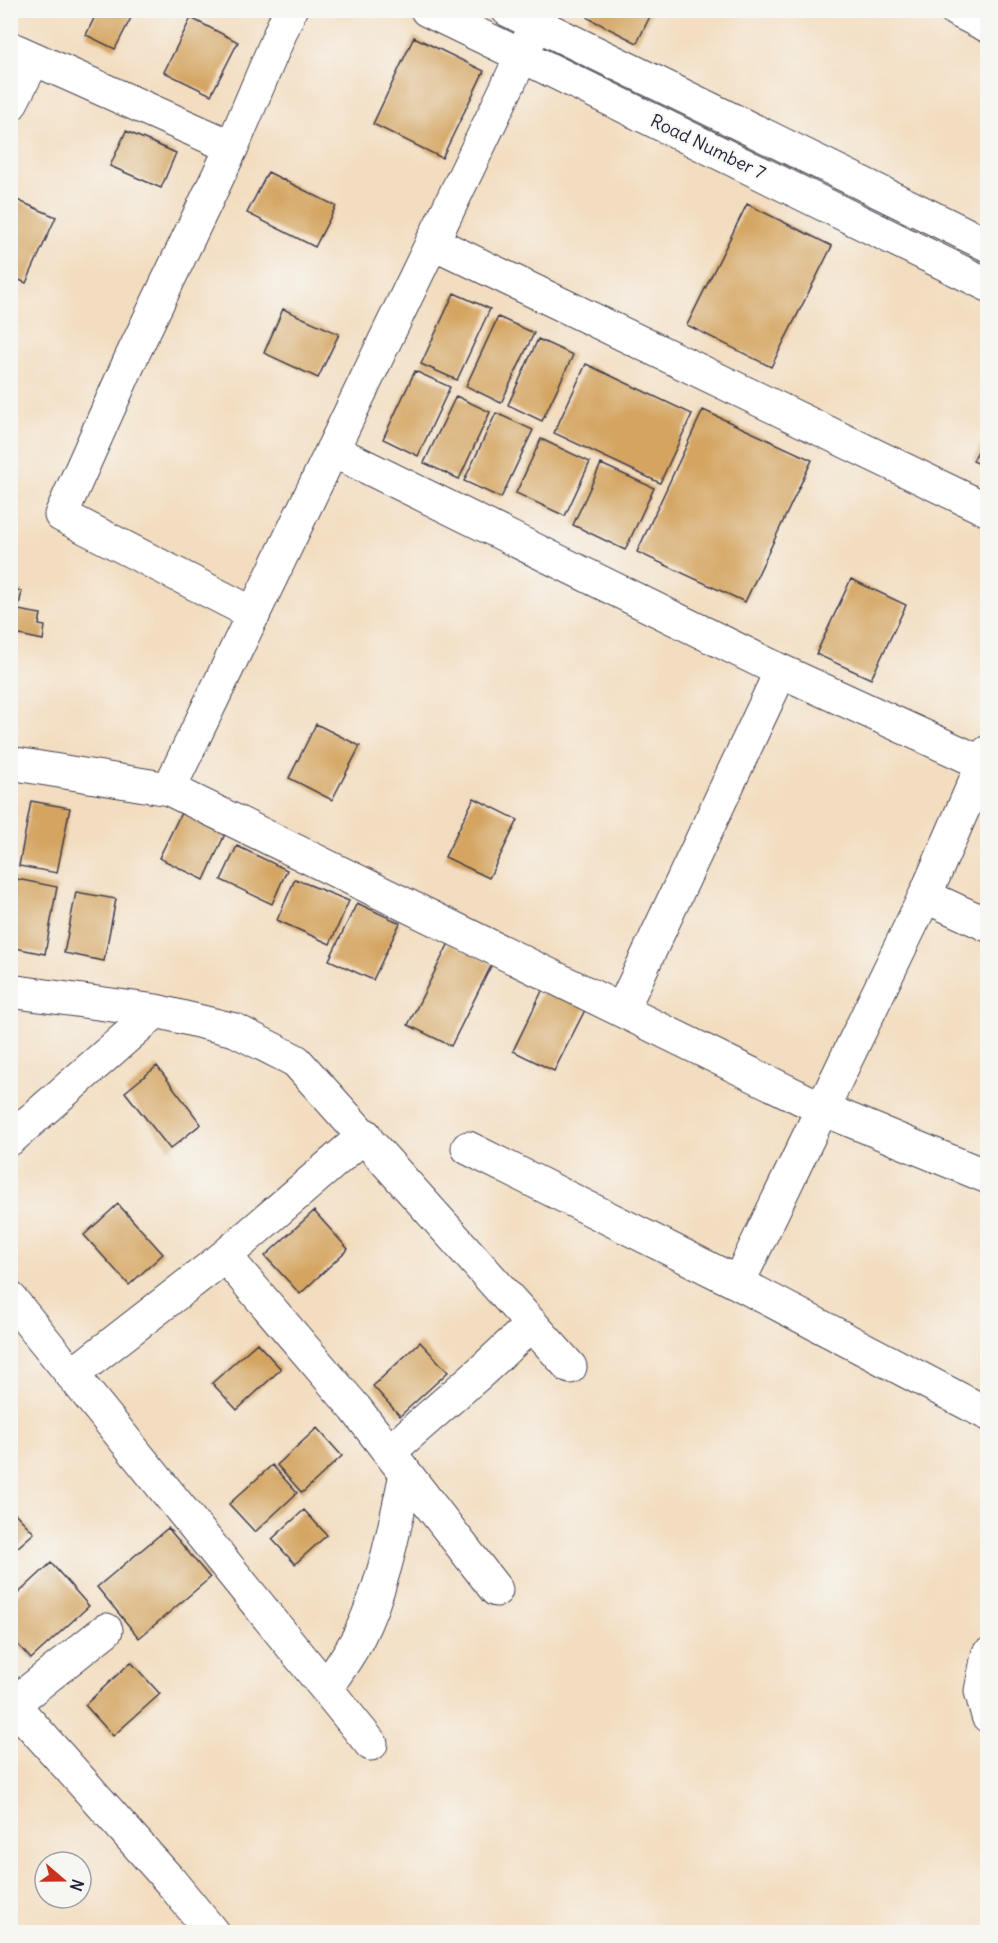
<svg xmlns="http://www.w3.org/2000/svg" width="998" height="1943" font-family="Delius,sans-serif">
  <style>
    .building { fill: #d4a461 }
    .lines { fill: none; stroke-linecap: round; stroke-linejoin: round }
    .minor-casing { stroke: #413e4f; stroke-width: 35 }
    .tertiary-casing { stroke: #413e4f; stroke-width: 35 }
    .minor { stroke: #fff; stroke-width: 33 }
    .tertiary { stroke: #fff; stroke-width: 33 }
    .labels { text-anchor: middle; stroke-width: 4.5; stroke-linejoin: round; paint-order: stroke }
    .street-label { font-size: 18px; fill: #22223b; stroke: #f6f6f2 }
  </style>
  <rect width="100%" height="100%" fill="#f6f6f2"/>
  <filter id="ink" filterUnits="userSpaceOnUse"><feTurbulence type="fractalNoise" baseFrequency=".0167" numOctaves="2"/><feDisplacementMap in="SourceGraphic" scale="12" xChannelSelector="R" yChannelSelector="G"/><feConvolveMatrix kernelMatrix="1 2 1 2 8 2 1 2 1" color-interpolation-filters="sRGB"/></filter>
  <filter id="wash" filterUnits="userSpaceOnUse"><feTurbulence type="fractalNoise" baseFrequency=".008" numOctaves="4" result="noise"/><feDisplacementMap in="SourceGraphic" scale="24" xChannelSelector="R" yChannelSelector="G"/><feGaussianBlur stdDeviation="1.35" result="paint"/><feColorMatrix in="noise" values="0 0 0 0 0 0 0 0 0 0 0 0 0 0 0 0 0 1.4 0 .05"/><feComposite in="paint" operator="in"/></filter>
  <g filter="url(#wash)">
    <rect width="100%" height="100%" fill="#f3ddc0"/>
    <g id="blocks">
      <path class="building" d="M98 10H135L115 49 86 35Z
        M592 10H653L637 43 588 18Z
        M191 18 238 42 211 95 164 72Z
        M414 37 484 71 442 158 373 124Z
        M126 131 176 153 161 188 110 166Z
        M268 172 336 206 315 247 247 213Z
        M10 197 56 217 26 283 10 276Z
        M747 204 832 246 771 367 687 325Z
        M454 293 490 309 457 380 421 364Z
        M283 309 339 334 318 378 264 353Z
        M498 317 534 333 501 403 466 386Z
        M538 339 573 355 542 421 508 405Z
        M586 364 692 414 660 483 554 433Z
        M415 371 450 387 418 456 383 439Z
        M456 396 490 412 459 479 424 463Z
        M703 410 812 460 745 602 637 552Z
        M496 413 533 430 501 498 464 481Z
        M988 431V468L973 461Z
        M541 439 590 462 565 516 516 493Z
        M601 464 654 488 625 550 573 525Z
        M851 579 906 605 871 679 816 654Z
        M10 581 14 582 12 589 22 591 18 610 41 614 39 625 45 626 43 640 10 633Z
        M316 724 360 746 332 800 289 778Z
        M474 798 518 820 489 878 445 857Z
        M31 801 70 808 57 873 19 866Z
        M181 813 225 834 204 880 159 858Z
        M237 846 287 870 272 904 221 880Z
        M12 878 57 887 45 954 10 947V887Z
        M295 879 349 901 330 944 277 920Z
        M76 892 116 899 104 961 64 953Z
        M357 903 400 923 373 980 329 960Z
        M449 943 492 964 451 1046 408 1025Z
        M544 987 586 1008 554 1071 513 1051Z
        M157 1066 201 1124 170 1149 125 1092Z
        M118 1204 163 1254 129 1285 84 1235Z
        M314 1211 348 1249 300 1294 265 1256Z
        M420 1342 448 1372 400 1416 373 1386Z
        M257 1343 281 1369 237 1410 212 1383Z
        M317 1428 342 1456 302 1493 277 1465Z
        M272 1465 297 1493 255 1532 229 1504Z
        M10 1508 34 1533 10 1554Z
        M304 1510 327 1535 295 1564 272 1539Z
        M168 1528 210 1578 139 1638 97 1587Z
        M51 1563 89 1606 31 1659 10 1636V1601Z
        M131 1662 160 1694 113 1736 85 1705Z"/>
    </g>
  </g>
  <g filter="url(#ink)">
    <use href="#blocks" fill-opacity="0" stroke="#413e4f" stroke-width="1.5"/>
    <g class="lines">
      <defs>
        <path id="minor" d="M956 10 988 26
          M10 48 232 147
          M10 105 34 59
          M432 242 988 510
          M332 450 781 671 982 763
          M254 614 61 515 132 356 232 147 290 10
          M10 763 169 789 823 1109 988 1177
          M169 789 522 56 542 10
          M925 896 988 925
          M10 991 156 1011 235 1030 296 1061 570 1367
          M622 1010 781 671
          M10 1139 156 1011
          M468 1148 738 1283 988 1414
          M225 1256 355 1408 496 1590
          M738 1283 925 896 988 752
          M10 1298 371 1744
          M72 1375 225 1256 365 1135
          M389 1452 484 1369 532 1324
          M988 1655 981 1691 988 1716
          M326 1688C337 1672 349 1655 358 1638 384 1587 394 1529 406 1474
          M10 1701 171 1882 212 1932
          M13 1704 106 1630"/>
        <path id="tertiary" d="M427 10 522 56 988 285
          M508 10 988 245"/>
      </defs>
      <use href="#minor" class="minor-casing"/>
      <use href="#tertiary" class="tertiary-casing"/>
      <use href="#minor" class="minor"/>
      <use href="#tertiary" class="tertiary"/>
    </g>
  </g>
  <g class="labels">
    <g class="street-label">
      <text transform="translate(708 147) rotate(26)" y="6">Road Number 7</text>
    </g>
  </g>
  <rect width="998" height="1943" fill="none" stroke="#f6f6f2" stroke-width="36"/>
  <g transform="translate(63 1880) rotate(110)"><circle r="28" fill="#f6f6f2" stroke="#a1a1a9" stroke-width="1.5"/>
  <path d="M0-4.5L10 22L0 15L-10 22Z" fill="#c8321e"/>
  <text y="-9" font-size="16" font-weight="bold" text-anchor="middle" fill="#22223b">N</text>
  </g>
</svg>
